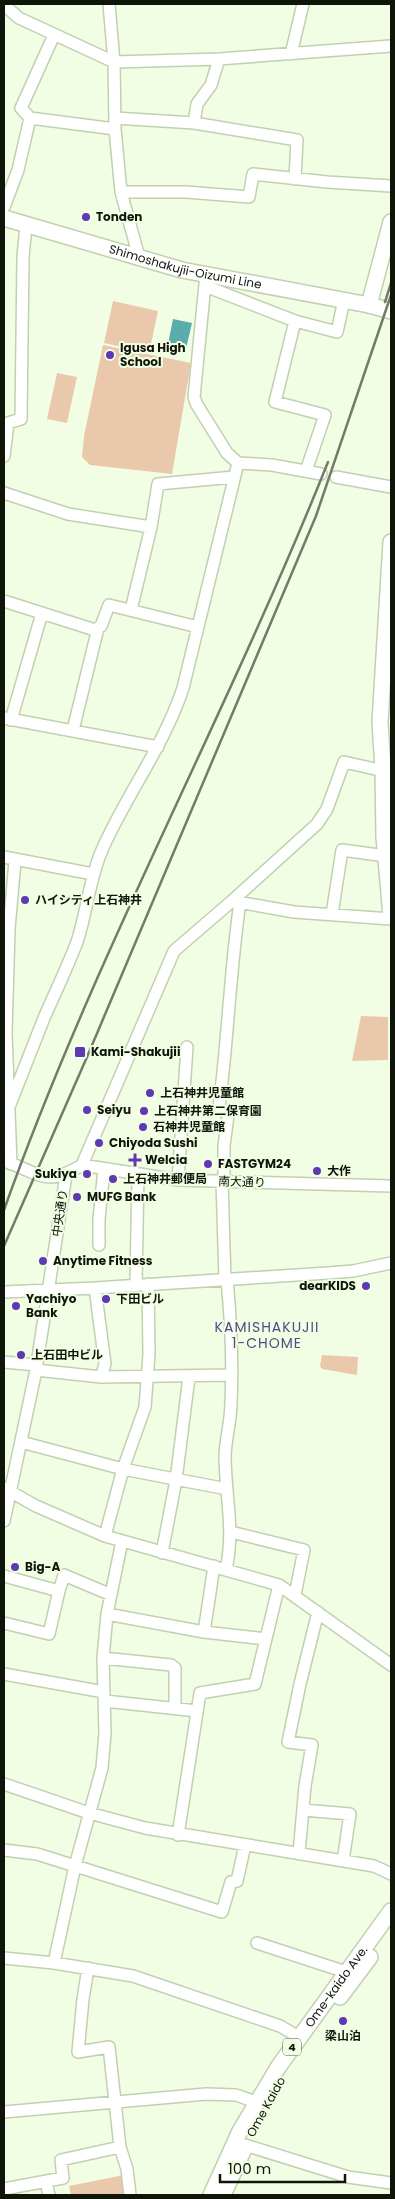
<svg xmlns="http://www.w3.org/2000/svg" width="395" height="2199" font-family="Poppins,'Noto Sans JP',sans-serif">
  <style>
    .green { fill: #eac8ab }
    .water { fill: #5aadab }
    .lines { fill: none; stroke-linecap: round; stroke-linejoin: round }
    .minor-casing { stroke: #c1d0b1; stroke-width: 14 }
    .major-casing { stroke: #c1d0b1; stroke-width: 18 }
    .minor { stroke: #fff; stroke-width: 11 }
    .major { stroke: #fff; stroke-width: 15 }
    .rail { stroke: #737b69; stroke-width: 2.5 }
    .poi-dot { fill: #5e39b1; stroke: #f2fee4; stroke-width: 2 }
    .labels { text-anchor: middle; stroke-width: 4; stroke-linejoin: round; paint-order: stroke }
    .shield { fill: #f2fee4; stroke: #545b4b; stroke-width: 1 }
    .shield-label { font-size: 11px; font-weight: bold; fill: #10150a }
    .poi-label { font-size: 12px; font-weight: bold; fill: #10150a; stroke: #f2fee4; text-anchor: start }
    .street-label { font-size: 12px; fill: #10150a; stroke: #f2fee4 }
    .neighbourhood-label { font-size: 14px; letter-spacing: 1px; fill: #564886; stroke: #f2fee4 }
  </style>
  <rect width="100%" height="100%" fill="#f2fee4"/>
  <path class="green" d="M113 301 158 311 149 353 104 343Z
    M103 345 191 363 172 474 90 465 82 457 84 436Z
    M57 373 77 377 67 423 47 419Z
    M361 1016 388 1017V1060L352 1061Z
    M322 1355 358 1357 357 1375 322 1369 320 1366Z
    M124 2175 127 2195H71L69 2186Z"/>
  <path class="water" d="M173 319 192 323 185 353 167 349Z"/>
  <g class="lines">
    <defs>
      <path id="minor" d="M109 4 114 62 115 129 121 192 139 257
        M4 5 19 18 114 62 219 59 391 46
        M54 35 21 108 30 118 115 129
        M291 54 303 4
        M115 118 194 123 297 140 295 179
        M194 123 197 104 211 85 219 59
        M121 192H186L249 197 253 174 327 182 391 186
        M4 207 18 170 30 118
        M206 274 194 397 197 405 227 453 238 463 272 465 321 474
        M205 286 295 321 337 332 344 300
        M295 321 275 402 325 415 306 471
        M4 456 8 423 21 419 23 257 26 225
        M336 477 391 487
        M4 493 68 514 151 527
        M4 601 95 630 101 626 109 605 198 627
        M131 610 151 527 158 484 234 477
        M4 718 158 747
        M11 720 42 613
        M73 730 98 628
        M4 857 93 874
        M232 901 317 824 327 809 344 762 375 769
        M332 914 342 850 386 856
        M9 1107C21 1077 32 1048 44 1018 55 993 67 968 77 942 87 912 89 880 102 850 126 795 164 746 183 688L238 463
        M4 1161C40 1173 45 1188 82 1165L178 1180 391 1186
        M11 1164 6 1033 9 929 15 861
        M82 1165 174 951 232 901 294 912 391 919
        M178 1180 187 1047
        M222 1181 225 1280
        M224 1181V1146L228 1115 219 1107C228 1039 230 970 240 902
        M99 1245V1219L104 1169
        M136 1285 138 1174
        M95 1288 105 1364 101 1377
        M4 1292 95 1288 328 1273 353 1271 391 1263
        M4 1362 36 1365
        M36 1370 101 1377 231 1375
        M21 1442 123 1469 227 1489
        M4 1488 36 1506 105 1536 279 1585 391 1665
        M4 1521 36 1370 66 1175
        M231 1532 304 1550 295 1595
        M105 1536 123 1469 145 1407 149 1354 148 1284
        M162 1553 176 1480 189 1377
        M226 1569C235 1531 225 1494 225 1455 226 1437 231 1420 231 1402 233 1361 231 1321 227 1280
        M4 1576 59 1591 64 1575 109 1594
        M107 1614 204 1632 266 1639
        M4 1623 49 1634 59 1591
        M204 1632 214 1566
        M103 1658 171 1665 175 1668V1708
        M4 1674 104 1692
        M105 1701 197 1711
        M4 1784 89 1813 145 1828 374 1866 391 1874
        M303 1810 350 1814 343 1861
        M178 1835 200 1693 255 1684 279 1585
        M4 1850 37 1854 222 1912 231 1882 237 1881 245 1845
        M299 1853 305 1786 312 1745 288 1742 300 1684 318 1612
        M257 1943 346 1972
        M4 1958 54 1963 133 1976 280 2026 299 2037
        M54 1963 75 1866 102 1768 105 1733 103 1658 107 1614 122 1541
        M88 1968 83 1999 78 2052 109 2047 120 2147 127 2169 130 2195
        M4 2112 206 2094 236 2095 256 2102
        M245 2145 348 2177 391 2183
        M46 2182 49 2195
        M4 2189 63 2178 61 2160 120 2147"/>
      <g id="major">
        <path id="s1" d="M4 218 182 270 369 305 391 311"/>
        <path d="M369 305 391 222"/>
        <path d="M391 542 380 722 383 769 384 837 391 916"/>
        <path d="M340 1997 370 1957"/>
        <path id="s2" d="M211 2195 240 2131 279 2066 391 1911"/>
        <path d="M223 2195 244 2149"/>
      </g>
    </defs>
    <use href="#minor" class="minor-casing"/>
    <use href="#major" class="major-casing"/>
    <use href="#minor" class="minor"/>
    <use href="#major" class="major"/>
    <path class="rail" d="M385 302 391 283
      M4 1210C95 954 227 715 328 462
      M4 1246 87 1057 316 516 391 295"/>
  </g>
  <g class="poi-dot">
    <circle cx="86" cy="217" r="5"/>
    <circle cx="110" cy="355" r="5"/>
    <circle cx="25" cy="900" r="5"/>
    <rect x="74" y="1046" width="12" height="12" rx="2.5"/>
    <circle cx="150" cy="1093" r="5"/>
    <circle cx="87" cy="1110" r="5"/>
    <circle cx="144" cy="1111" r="5"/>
    <circle cx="143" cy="1127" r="5"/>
    <circle cx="99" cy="1143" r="5"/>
    <path d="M132.5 1152.5h5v5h5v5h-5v5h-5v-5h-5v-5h5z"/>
    <circle cx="208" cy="1164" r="5"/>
    <circle cx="317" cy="1171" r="5"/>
    <circle cx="87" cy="1174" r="5"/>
    <circle cx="113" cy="1179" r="5"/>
    <circle cx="77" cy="1197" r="5"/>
    <circle cx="43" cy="1261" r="5"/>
    <circle cx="366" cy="1286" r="5"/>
    <circle cx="106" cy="1299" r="5"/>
    <circle cx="16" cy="1306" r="5"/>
    <circle cx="21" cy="1355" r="5"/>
    <circle cx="15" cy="1567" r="5"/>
    <circle cx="343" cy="2021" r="5"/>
  </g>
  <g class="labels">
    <rect class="shield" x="283" y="2038.5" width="18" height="17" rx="4"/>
    <g class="shield-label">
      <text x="292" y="2051">4</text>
    </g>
    <g class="poi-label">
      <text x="96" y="221">Tonden</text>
      <text x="120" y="352">Igusa High<tspan x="120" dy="14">School</tspan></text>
      <text x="35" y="904">ハイシティ上石神井</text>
      <text x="91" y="1056">Kami-Shakujii</text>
      <text x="160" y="1097">上石神井児童館</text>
      <text x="97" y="1114">Seiyu</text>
      <text x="154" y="1115">上石神井第二保育園</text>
      <text x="153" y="1131">石神井児童館</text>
      <text x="109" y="1147">Chiyoda Sushi</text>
      <text x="145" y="1164">Welcia</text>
      <text x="218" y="1168">FASTGYM24</text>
      <text x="327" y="1175">大作</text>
      <text x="77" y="1178" text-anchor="end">Sukiya</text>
      <text x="123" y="1183">上石神井郵便局</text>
      <text x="87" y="1201">MUFG Bank</text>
      <text x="53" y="1265">Anytime Fitness</text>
      <text x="356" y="1290" text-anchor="end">dearKIDS</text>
      <text x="26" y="1303">Yachiyo<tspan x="26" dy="14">Bank</tspan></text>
      <text x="116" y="1303">下田ビル</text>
      <text x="31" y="1359">上石田中ビル</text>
      <text x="25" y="1571">Big-A</text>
      <text x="343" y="2040" text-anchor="middle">梁山泊</text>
    </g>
    <g class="street-label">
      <text dy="4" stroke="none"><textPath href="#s1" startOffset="188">Shimoshakujii-Oizumi Line</textPath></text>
      <text transform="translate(242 1182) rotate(2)" y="4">南大通り</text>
      <text transform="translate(60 1213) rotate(-82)" y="4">中央通り</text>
      <text dy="4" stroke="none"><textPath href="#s2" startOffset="244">Ome-kaido Ave.</textPath></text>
      <text transform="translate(266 2107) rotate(-61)" y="4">Ome Kaido</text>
    </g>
    <g class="neighbourhood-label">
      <text x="267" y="1332">KAMISHAKUJII<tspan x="267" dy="16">1-CHOME</tspan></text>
    </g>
  </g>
  <rect width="395" height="2199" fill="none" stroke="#10150a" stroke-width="10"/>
  <path d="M220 2174v8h125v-8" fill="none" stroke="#10150a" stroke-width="2.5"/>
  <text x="228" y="2174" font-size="15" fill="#10150a" stroke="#f2fee4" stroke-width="4" paint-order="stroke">100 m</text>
</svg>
